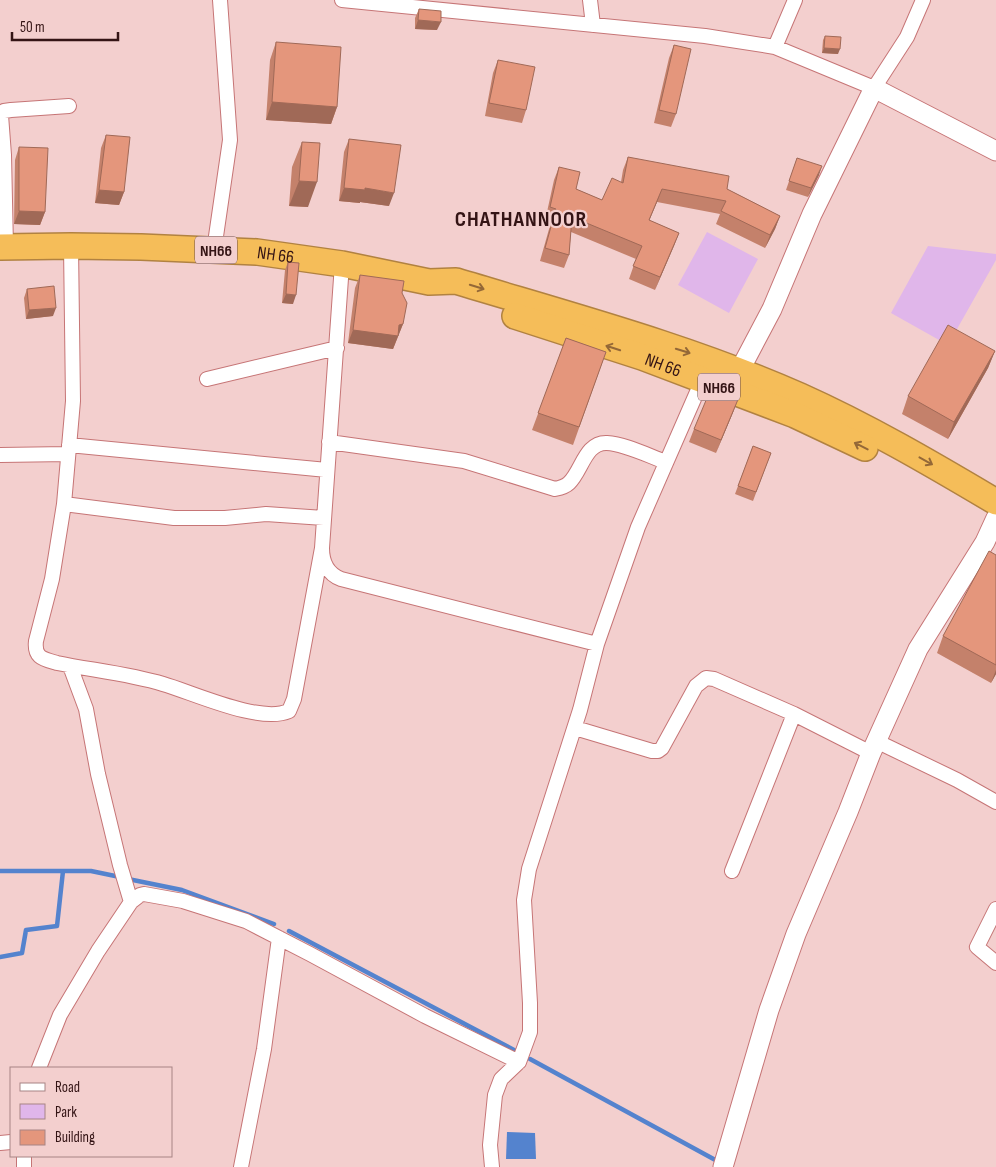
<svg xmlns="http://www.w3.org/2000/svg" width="996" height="1167" font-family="'Sofia Sans Condensed',sans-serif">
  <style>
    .green { fill: #e0b6ea }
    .water { fill: #5483ce }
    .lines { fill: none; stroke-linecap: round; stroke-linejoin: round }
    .stream { stroke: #5483ce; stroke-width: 4.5 }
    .street-casing { stroke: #c67576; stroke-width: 16 }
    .secondary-casing { stroke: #c67576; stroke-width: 21 }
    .highway-casing { stroke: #b18241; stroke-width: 28 }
    .street { stroke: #fff; stroke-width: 14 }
    .secondary { stroke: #fff; stroke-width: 19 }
    .highway { stroke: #f5bd59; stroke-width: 25 }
    .wall { fill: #c4816b }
    .shaded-wall { fill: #a06957 }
    .building { fill: #e4967c; stroke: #a06957 }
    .oneway { stroke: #946837 }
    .labels { text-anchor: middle; stroke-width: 4.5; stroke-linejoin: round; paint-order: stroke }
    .shield { fill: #f3cfce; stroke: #6d4c4c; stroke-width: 1 }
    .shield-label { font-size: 16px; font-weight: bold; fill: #341415 }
    .street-label { font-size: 18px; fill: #341415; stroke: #f3cfce }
    .district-label { font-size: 22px; font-weight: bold; letter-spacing: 1px; fill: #341415; stroke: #f3cfce }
  </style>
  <rect width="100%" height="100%" fill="#f3cfce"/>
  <path class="green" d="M707 232 758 259 729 313 678 285Z
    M928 246 996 254V260L948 345 891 313Z"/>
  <path class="water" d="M507 1132 535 1133 536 1159H506Z"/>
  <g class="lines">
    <path class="stream" d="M0 871H91L120 877
      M128 879 182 890 274 924
      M289 931 514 1050
      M0 957 22 953 26 930 57 926 63 871
      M530 1059 719 1162"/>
    <defs>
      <path id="street" d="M342 0 705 36 775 47 874 88 907 37 923 0
        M590 0 593 25
        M775 47 795 0
        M71 246 73 401 64 504 52 579 36 641C34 658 43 659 57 663 91 670 130 674 163 684 194 693 260 724 289 711L294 699 322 548
        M6 247 4 155 1 115 4 111 11 110 69 106
        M214 250 230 140 220 0
        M342 264 322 548C322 562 328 574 341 579L597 644
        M207 379 337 348
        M329 442 464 461 555 489C560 488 565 487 569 483 582 471 585 442 607 443 625 444 649 456 666 462
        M69 445 327 470
        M0 455 68 454
        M64 504 174 518H225L266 514 324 518
        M70 666 86 709 98 774 120 865 131 902
        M575 728 652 751H658L662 748 696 686 706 678 714 679 794 714 871 753
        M876 741 957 780 996 802
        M732 871 794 714
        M996 909 977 947 996 963
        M39 1068 60 1015 98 951 131 902 140 895 144 894 183 901 246 921 310 954 425 1016 519 1062
        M0 1143 11 1142
        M24 1167V1156
        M241 1167 264 1049 279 938
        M492 1167 490 1145 495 1095 501 1079 519 1062 530 1032V1003L524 900 529 869 580 710 597 644 638 527 704 376"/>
      <path id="secondary" d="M733 383 772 309 812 214 874 88 996 151
        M723 1167 769 1010 796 934 848 812 871 753 918 649 985 542 996 518"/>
      <g id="highway">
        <path id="s1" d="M0 247 71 246 141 247 257 252 342 264 429 282 456 281C572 316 689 347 800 396 867 426 932 464 996 502"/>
        <path id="s2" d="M515 316 642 357 795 415 865 448"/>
      </g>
    </defs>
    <use href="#street" class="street-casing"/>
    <use href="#secondary" class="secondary-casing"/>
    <use href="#highway" class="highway-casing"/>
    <use href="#street" class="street"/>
    <use href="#secondary" class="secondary"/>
    <use href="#highway" class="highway"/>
  </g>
  <path class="wall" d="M419 9 437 30 415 29V18Z
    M825 36 838 54 822 53 823 40Z
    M276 42 337 107 331 124 266 120 270 60Z
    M674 45 676 114 671 127 654 123 669 58Z
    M498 60 526 110 522 123 485 116 493 73Z
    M106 135 124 192 119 205 95 203 101 148Z
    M349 139 389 206 360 202V203L339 201 344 152Z
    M302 142 308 207 289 206 292 167Z
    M19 147 45 212 40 225 14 224 15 160Z
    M628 157 727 189 780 216 775 229 765 248 716 224 720 214 657 202 649 220 679 233 655 290 629 279 636 259 571 232 569 255 564 268 540 261 551 222 545 221 554 180 559 167 576 189 602 200 621 182 623 170Z
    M797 158 819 175 808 197 786 190Z
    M288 262 293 304 282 303 285 270Z
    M360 275 402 293 403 324 393 349 348 343 355 288Z
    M27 289 53 316 26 319 24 298Z
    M566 338 606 352 573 445 532 430Z
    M995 351 988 368 948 439 902 414 908 396Z
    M734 410 716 453 689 442 694 429Z
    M753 446 771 453 753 501 735 494Z
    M996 555V674L991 683 937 653 943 636Z"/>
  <path class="shaded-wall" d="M418 20 441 22 437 30 415 29Z
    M824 48 840 49 838 54 822 53Z
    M272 102 337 107 331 124 266 120Z
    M822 166 819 175 808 197 811 188Z
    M299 181 317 182 308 207 289 206Z
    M344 188H365L394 193 389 206 360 202V203L339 201Z
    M662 189 657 202 644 233 649 220Z
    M99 190 124 192 119 205 95 203Z
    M19 211 45 212 40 225 14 224Z
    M780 216 775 229 765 248 770 235Z
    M679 233 674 246 655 290 660 277Z
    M286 294 296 295 293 304 282 303Z
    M56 308 53 316 26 319 29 310Z
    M403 324 393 349 348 343 353 330Z
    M995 351 988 368 948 439 954 422Z
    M739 397 734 410 716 453 721 440Z
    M996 670V674L991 683Z"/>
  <path class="building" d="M419 9 441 11V22L418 20Z
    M825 36 841 37 840 49 824 48Z
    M276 42 341 47 337 107 272 102Z
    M674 45 691 49 676 114 659 110Z
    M498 60 535 67 526 110 489 103Z
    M106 135 130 137 124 192 99 190Z
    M349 139 401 145 394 193 365 188V190L344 188Z
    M302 142 320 143 317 182 299 181Z
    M19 147 48 148 45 212 19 211Z
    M628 157 729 176 727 189 780 216 770 235 721 211 726 201 662 189 649 220 679 233 660 277 633 266 642 246 572 217 569 255 545 248 556 209 550 207 559 167 580 172 576 189 602 200 612 178 623 183Z
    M797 158 822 166 811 188 789 181Z
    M288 262 299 263 296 295 286 294Z
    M360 275 404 281 402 293 407 303 403 324 399 325 398 336 353 330Z
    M54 286 56 308 29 310 27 289Z
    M948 325 995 351 954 422 908 396Z
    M566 338 606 352 579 427 538 413Z
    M712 386 739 397 721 440 694 429Z
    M753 446 771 453 756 492 738 486Z
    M989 551 996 555V665L943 636Z"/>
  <defs><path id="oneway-shaft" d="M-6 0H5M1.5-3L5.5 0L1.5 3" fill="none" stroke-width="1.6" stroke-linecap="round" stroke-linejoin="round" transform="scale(1.25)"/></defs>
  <g class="oneway">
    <use href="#oneway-shaft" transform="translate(477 287) rotate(17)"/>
    <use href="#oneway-shaft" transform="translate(613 348) rotate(-162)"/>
    <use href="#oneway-shaft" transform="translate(683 351) rotate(17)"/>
    <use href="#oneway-shaft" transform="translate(861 446) rotate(-153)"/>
    <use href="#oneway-shaft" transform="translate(926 461) rotate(29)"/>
  </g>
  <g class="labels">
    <g class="shield">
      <rect x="195" y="236.5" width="42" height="27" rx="4"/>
      <rect x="698" y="373.5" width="42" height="27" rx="4"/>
    </g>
    <g class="shield-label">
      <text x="216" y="256">NH66</text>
      <text x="719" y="393">NH66</text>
    </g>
    <g class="street-label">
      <text dy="6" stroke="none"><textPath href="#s1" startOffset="276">NH 66</textPath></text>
      <text dy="6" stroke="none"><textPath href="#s2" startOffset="156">NH 66</textPath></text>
    </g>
    <g class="district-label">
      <text x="521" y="226">CHATHANNOOR</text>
    </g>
  </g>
  <rect x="10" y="1067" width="162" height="90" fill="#f3cfce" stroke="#a78484"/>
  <rect x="20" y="1083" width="25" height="8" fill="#ffffff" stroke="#a78484"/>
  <text x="55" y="1092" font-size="15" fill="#341415">Road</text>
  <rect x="20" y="1104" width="25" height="15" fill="#e0b6ea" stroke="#a78484"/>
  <text x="55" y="1117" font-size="15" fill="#341415">Park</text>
  <rect x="20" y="1130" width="25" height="15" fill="#e4967c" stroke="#a78484"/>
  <text x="55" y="1142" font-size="15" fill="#341415">Building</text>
  <path d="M12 32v8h106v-8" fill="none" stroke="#341415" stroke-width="2.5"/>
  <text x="20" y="32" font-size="15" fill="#341415" stroke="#f3cfce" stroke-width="4" paint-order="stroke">50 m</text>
</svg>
